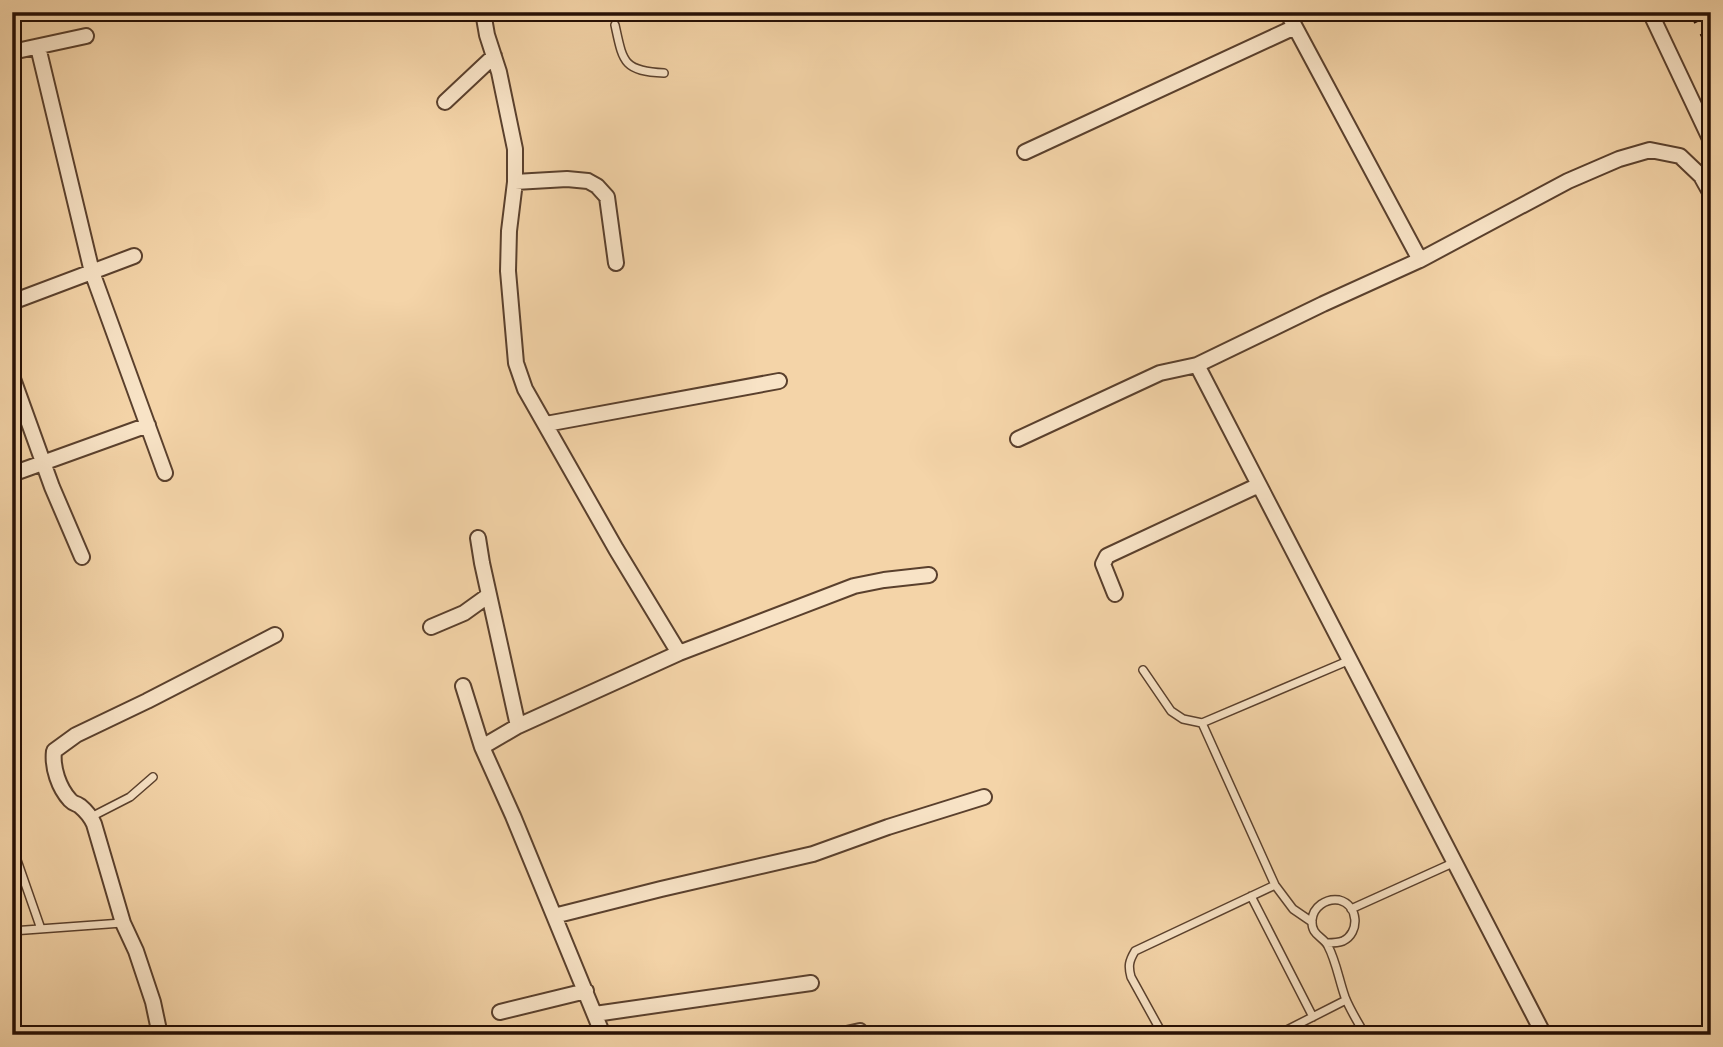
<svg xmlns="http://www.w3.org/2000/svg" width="1723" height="1047" font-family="'IM FELL English',serif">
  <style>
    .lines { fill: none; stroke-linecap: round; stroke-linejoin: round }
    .lane-casing { stroke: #5a402d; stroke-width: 10 }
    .street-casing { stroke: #5a402d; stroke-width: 18 }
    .lane { stroke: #f8e3c6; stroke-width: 7 }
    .street { stroke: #f8e3c6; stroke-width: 14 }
    .rail { stroke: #260f04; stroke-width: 4.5; stroke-dasharray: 12 12; stroke-linecap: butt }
  </style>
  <rect width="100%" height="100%" fill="#f4d4a8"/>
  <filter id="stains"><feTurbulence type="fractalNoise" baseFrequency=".00286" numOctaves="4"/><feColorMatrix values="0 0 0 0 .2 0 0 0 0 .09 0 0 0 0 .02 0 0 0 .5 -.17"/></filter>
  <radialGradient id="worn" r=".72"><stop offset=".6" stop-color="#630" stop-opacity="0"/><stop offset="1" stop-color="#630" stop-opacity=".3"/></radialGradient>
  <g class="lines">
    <defs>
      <path id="lane" d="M615 25C623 62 623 71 664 73
        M1143 670 1171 711 1183 719 1202 723
        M91 817 130 797 153 777
        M12 846 41 929
        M1251 896 1313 1017
        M1351 909 1455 862
        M1312 922 1293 909 1275 885 1202 723 1350 660
        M12 931 122 923
        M1327 943C1332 943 1338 943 1343 941 1360 933 1359 905 1339 900 1326 898 1313 907 1312 920 1311 936 1323 936 1328 946 1336 961 1339 980 1345 997 1350 1010 1358 1022 1365 1035
        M1163 1035 1131 977C1128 966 1129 961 1135 951L1275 885
        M1277 1035 1346 1000"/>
      <path id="street" d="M483 12 487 35 499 72 515 149V182L509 231 508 271 516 363 525 389 616 549 679 653
        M1287 12 1420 260
        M1650 12 1711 141
        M38 47 92 272 165 473
        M12 52 86 36
        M445 102 494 56
        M1025 152 1295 27
        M515 182 567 179 588 181 597 186 607 197 616 263
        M12 302 134 256
        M12 376 52 487 82 557
        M546 424 779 381
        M1018 439 1160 373 1197 365
        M12 474 148 425
        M478 538 482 563 518 726
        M1115 594 1103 564 1107 556 1259 485
        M431 627 464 613 489 595
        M463 686 482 747
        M554 916 661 889 813 854 888 827 984 797
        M500 1012 586 991
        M595 1014 811 983
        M160 1035 153 1002 136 951 123 923 94 824C91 817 86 811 80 806 74 802 75 805 70 800 59 788 52 768 54 751L76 735 147 701 275 635
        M603 1035 513 816 482 747 518 726 679 653 854 586 884 580 929 575
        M842 1035 860 1031
        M1544 1035 1197 365 1323 304 1420 260 1568 181 1619 159 1650 150 1680 156 1701 176 1711 194"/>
    </defs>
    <use href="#lane" class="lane-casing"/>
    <use href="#street" class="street-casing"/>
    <use href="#lane" class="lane"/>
    <use href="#street" class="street"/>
    <path class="rail" d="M1691 12 1711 52"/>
  </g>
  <rect width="1723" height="1047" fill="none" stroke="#f4d4a8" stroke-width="42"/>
  <rect x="14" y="14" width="1695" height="1019" fill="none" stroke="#260f04" stroke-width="3.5"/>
  <rect x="21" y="21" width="1681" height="1005" fill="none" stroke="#260f04" stroke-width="2"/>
  <rect width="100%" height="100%" filter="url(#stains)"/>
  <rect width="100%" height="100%" fill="url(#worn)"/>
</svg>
